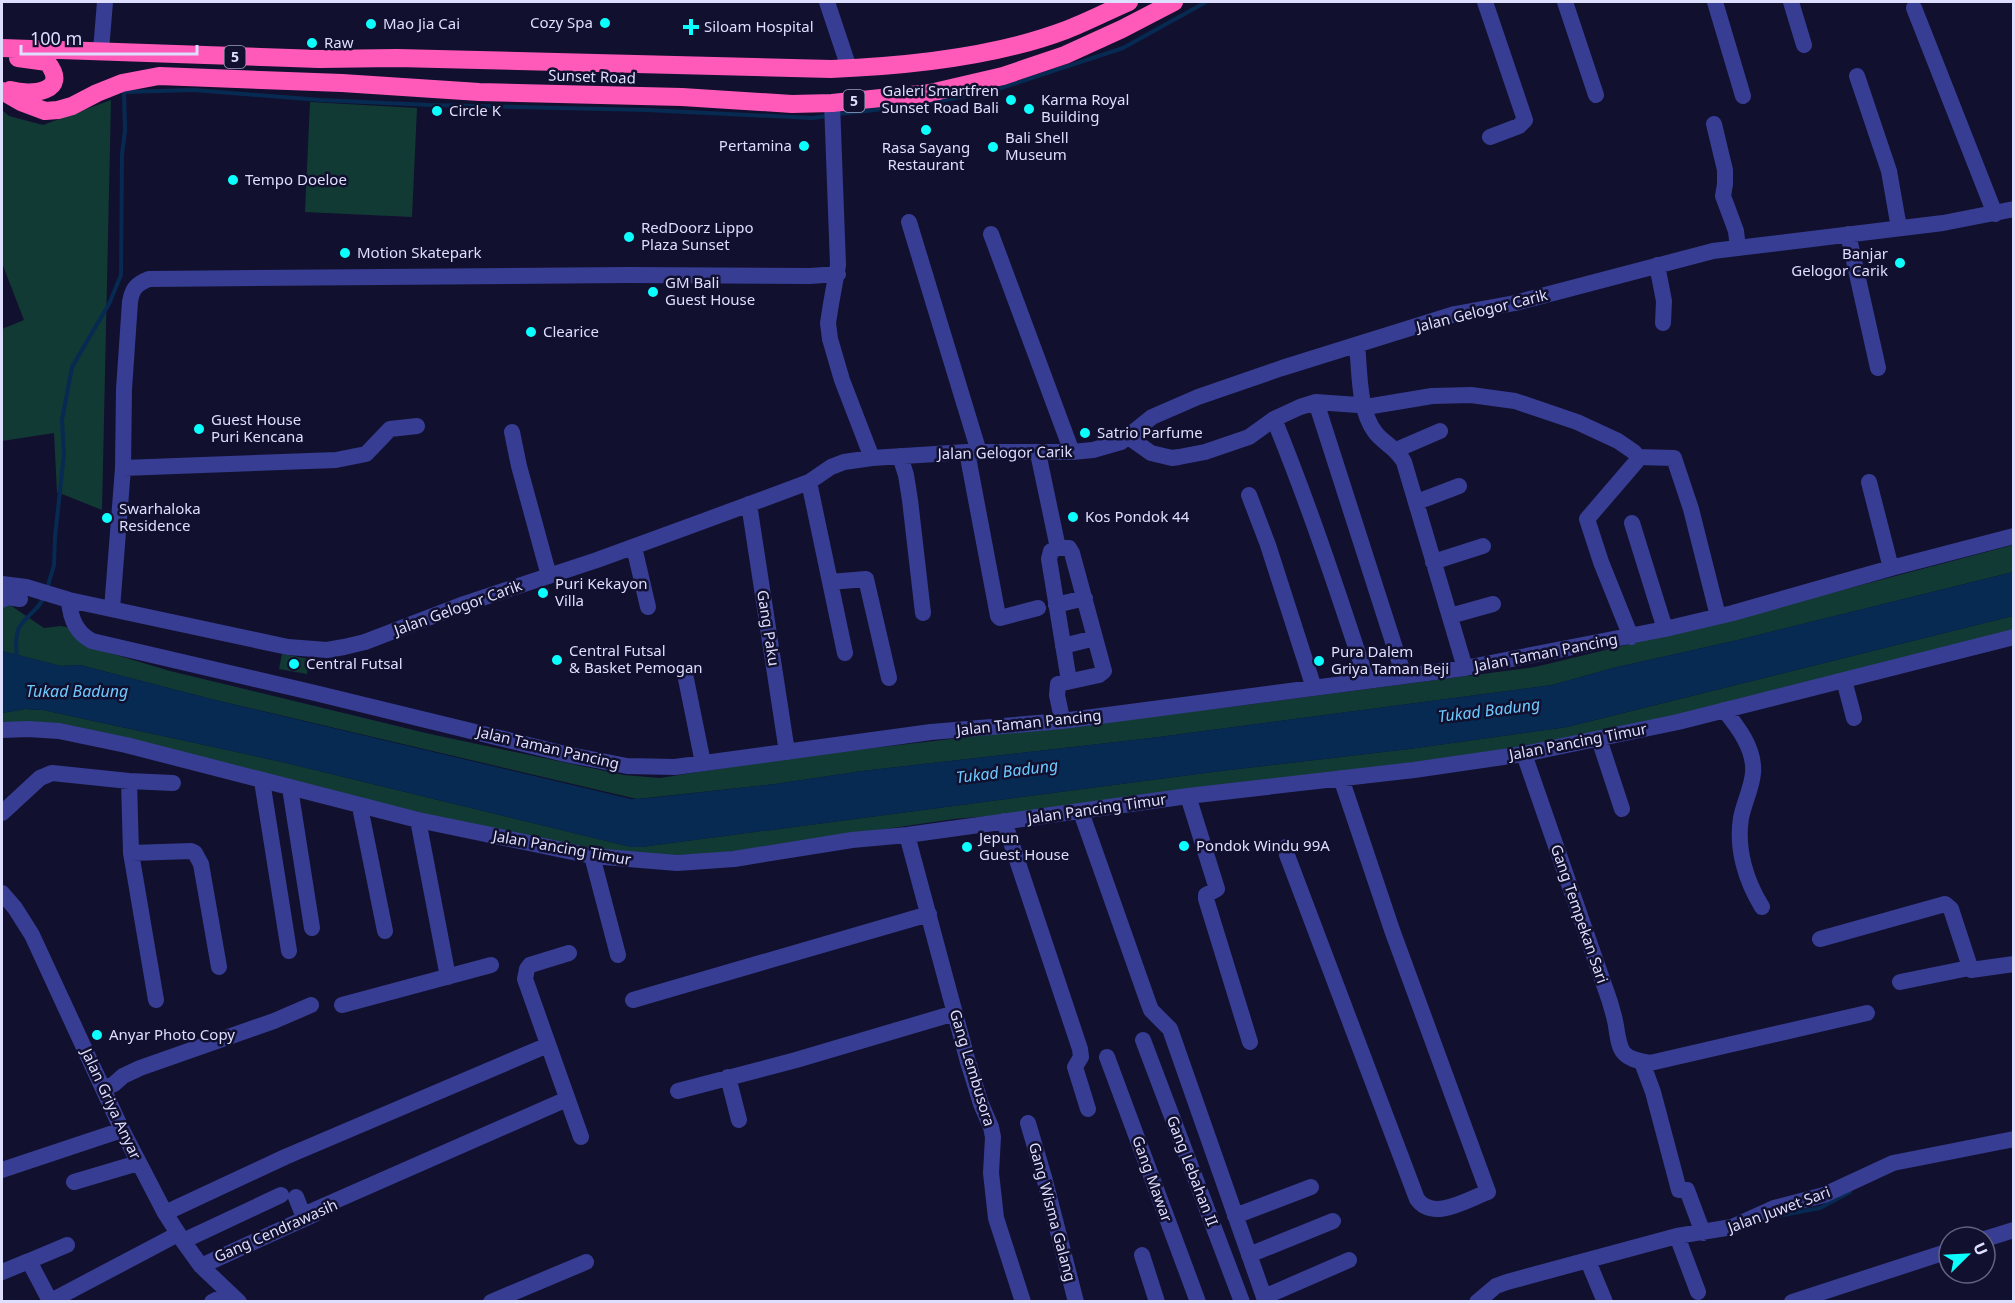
<svg xmlns="http://www.w3.org/2000/svg" width="2015" height="1303" font-family="'Noto Sans',sans-serif">
  <style>
    .green { fill: #123a34 }
    .water { fill: #062a51 }
    .lines { fill: none; stroke-linecap: round; stroke-linejoin: round }
    .stream { stroke: #062a51; stroke-width: 4 }
    .minor { stroke: #373d92; stroke-width: 16 }
    .highway { stroke: #ff59ba; stroke-width: 18 }
    .poi-dot { fill: #0afffe; stroke: #12102f; stroke-width: 2 }
    .labels { text-anchor: middle; stroke-width: 5; stroke-linejoin: round; paint-order: stroke }
    .shield { fill: #12102f; stroke: #a1a0c1; stroke-width: 1.5 }
    .shield-label { font-size: 14px; font-weight: bold; fill: #dedeff }
    .poi-label { font-size: 15px; fill: #dedeff; stroke: #12102f; text-anchor: start }
    .street-label { font-size: 15px; fill: #dedeff; stroke: #12102f }
    .water-label { font-size: 16px; font-style: italic; fill: #6ccaff; stroke: #12102f }
  </style>
  <rect width="100%" height="100%" fill="#12102f"/>
  <path class="green" d="M111 100 102 510 57 492 54 433 2 441V329L24 320 2 263V110L9 116 43 125Z
    M310 102 417 108 412 217 305 212Z
    M2013 545V572L1738 640 1613 668 1552 685 1151 738 862 771 775 784 637 799 211 699 80 665 61 666 2 651V606L7 603 44 628 61 626 72 628 83 645 170 671 430 734 624 775 660 778 795 757 1238 706 1535 667 1717 623Z
    M2013 616V631L1655 722 1530 749 1046 811 954 819 714 854 632 856 527 838 313 787 2 726V713L25 709 43 710 282 762 631 847H641L1213 772 1409 749 1567 727Z
    M282 654 309 659 307 674 279 669Z"/>
  <path class="water" d="M2013 572V616L1567 727 1409 749 1213 772 641 847H631L282 762 43 710 25 709 2 713V651L61 666 80 665 211 699 631 799 649 798 775 784 862 771 1151 738 1552 685 1613 668 1738 640Z"/>
  <g class="lines">
    <path class="stream" d="M838 114 920 105 992 91 1123 48 1206 2
      M47 589 54 565 55 537 64 454 62 420 72 367 109 304 121 275 122 154 125 131 124 92 194 90 320 100 430 105 646 110 813 118 827 116
      M17 660C16 650 15 639 18 630 23 617 40 610 44 596
      M1772 1217 1820 1208 1850 1192"/>
    <path class="minor" d="M827 2 849 68
      M1485 2 1525 120 1519 126 1490 137
      M1565 2 1596 95
      M1715 2 1743 96
      M1791 2 1804 45
      M1914 8 1995 214
      M101 50 105 2
      M1857 76 1889 171 1899 228
      M832 103 838 265 831 304 828 323 830 339 842 380 872 458
      M1714 124 1725 170V184L1723 196 1736 231 1738 248
      M909 222 979 452
      M991 234 1072 452
      M1848 234 1878 368
      M1657 265 1664 301 1663 323
      M1357 345C1360 372 1358 409 1375 432 1384 444 1396 447 1404 462L1465 668
      M1316 402 1404 676
      M1274 419C1309 505 1338 592 1367 681
      M512 432 519 466 549 576
      M1127 436 1151 453 1172 458 1179 457 1205 452 1249 437 1274 419 1300 407 1316 402 1372 406 1432 396 1471 395 1515 401 1577 422 1618 441 1634 452 1638 457 1674 458 1691 509 1718 616
      M1396 450 1440 431
      M967 452 998 616 1000 618 1038 608
      M1038 453 1058 548H1069L1072 553 1104 671 1099 675 1058 684 1057 695 1061 714
      M900 456 906 475 910 500 923 613
      M123 468 336 460 366 454 390 429 417 426
      M809 482 845 653
      M1869 482 1891 568
      M1249 495 1268 545 1314 688
      M1417 502 1459 486
      M749 504 787 752
      M1632 523 1665 629
      M634 547 648 607
      M1058 548 1051 551 1049 559 1069 681
      M1433 562 1483 546
      M830 582 866 579 889 678
      M2 584 26 587 69 600 288 647 327 650 344 647 365 642 464 604 597 560 701 522 809 482 831 467 844 462 872 458 967 452H1072L1093 450 1121 442 1152 417 1198 397 1282 368 1455 314 1515 303 1713 251 1943 223 2014 209
      M2 600 7 597 20 599
      M69 600C70 617 76 633 92 641L315 693 565 754 627 766 675 767 931 732 1062 721 1465 668 1665 629 1733 613 1891 568 2014 536
      M1056 605 1085 598
      M112 609 123 468 124 389 130 302C132 289 136 284 149 279L628 275 810 276 838 274
      M1450 616 1493 604
      M1631 637 1601 562 1587 519 1636 462 1638 457
      M1063 646 1095 638
      M685 674 703 763
      M1844 680 1854 718
      M1724 710C1738 727 1755 749 1753 773 1752 787 1744 803 1741 818 1736 849 1746 881 1762 907
      M2 730 28 729 59 731 126 745 418 820 592 856 677 863 734 859 852 840 907 835 1188 796 1414 770 1524 754 1678 722 2014 637
      M1599 739 1622 809
      M1524 754 1610 1002C1612 1010 1615 1018 1616 1026 1620 1053 1621 1058 1650 1063L1867 1013
      M129 781 131 853 156 1000
      M262 781 289 951
      M290 788 312 928
      M1188 796 1217 889 1206 895V899L1250 1042
      M360 807 385 931
      M1081 812 1148 1002 1151 1010 1170 1029 1264 1297 1349 1260
      M2 813 40 778 52 773 129 781 173 783
      M418 820 448 977
      M1004 821 1080 1049 1081 1057 1075 1067 1088 1109
      M907 835 968 1062 981 1104 991 1127 993 1137 991 1173 996 1218 1023 1302
      M1286 847 1287 855 1417 1199C1433 1222 1468 1199 1488 1192L1392 930 1341 778
      M131 853 191 851 195 853 201 864 219 967
      M592 856 618 955
      M2 893 15 908 32 935 122 1130 165 1213 183 1241 201 1266 239 1302
      M1820 939 1945 904 1951 909 1971 970 2014 964
      M569 953 530 965 527 969 525 979 581 1137
      M1900 982 1969 968
      M633 1000 929 914
      M342 1005 491 965
      M1143 1040 1242 1302
      M1107 1057 1198 1302
      M1644 1062 1643 1065 1653 1092 1679 1190H1687L1703 1233
      M728 1077 739 1120
      M103 1089 114 1084 123 1076 140 1068 274 1021 311 1005
      M678 1091 796 1060 955 1013
      M1028 1123 1044 1177 1076 1302
      M2 1170 122 1130
      M74 1182 138 1163
      M296 1197 303 1215 567 1099
      M165 1213 285 1157 548 1045
      M1235 1216 1311 1187
      M1677 1236 1698 1292
      M1985 1239 2014 1230
      M183 1241 281 1195
      M1142 1255 1157 1302
      M1249 1255 1333 1221
      M29 1261 67 1245
      M1588 1261 1605 1302
      M201 1266 315 1214
      M2 1272 29 1261 50 1301
      M49 1302 178 1234
      M212 1302 229 1293
      M491 1302 586 1262
      M1477 1302 1496 1286 1507 1282 1677 1236 1732 1227 1774 1208 1824 1195 1893 1163 2014 1139
      M1792 1302 1949 1251"/>
    <path class="highway" d="M2 48 319 59 397 58 831 69C907 66 995 57 1066 30 1087 22 1108 11 1129 2
      M10 90C31 96 71 92 47 62L18 58
      M2 91 21 102 45 111 58 110 72 106 97 93 122 83 159 76 342 83 479 92 682 97 792 104 832 103 930 93 1003 76 1065 55 1122 29 1174 2"/>
  </g>
  <g class="poi-dot">
    <circle cx="605" cy="23" r="6"/>
    <circle cx="371" cy="24" r="6"/>
    <path d="M688 18h6v6h6v6h-6v6h-6v-6h-6v-6h6z"/>
    <circle cx="312" cy="43" r="6"/>
    <circle cx="1011" cy="100" r="6"/>
    <circle cx="1029" cy="109" r="6"/>
    <circle cx="437" cy="111" r="6"/>
    <circle cx="926" cy="130" r="6"/>
    <circle cx="804" cy="146" r="6"/>
    <circle cx="993" cy="147" r="6"/>
    <circle cx="233" cy="180" r="6"/>
    <circle cx="629" cy="237" r="6"/>
    <circle cx="345" cy="253" r="6"/>
    <circle cx="1900" cy="263" r="6"/>
    <circle cx="653" cy="292" r="6"/>
    <circle cx="531" cy="332" r="6"/>
    <circle cx="199" cy="429" r="6"/>
    <circle cx="1085" cy="433" r="6"/>
    <circle cx="1073" cy="517" r="6"/>
    <circle cx="107" cy="518" r="6"/>
    <circle cx="543" cy="593" r="6"/>
    <circle cx="557" cy="660" r="6"/>
    <circle cx="1319" cy="661" r="6"/>
    <circle cx="294" cy="664" r="6"/>
    <circle cx="1184" cy="846" r="6"/>
    <circle cx="967" cy="847" r="6"/>
    <circle cx="97" cy="1035" r="6"/>
  </g>
  <g class="labels">
    <g class="shield">
      <rect x="224.5" y="46" width="21" height="22" rx="4.5"/>
      <rect x="843.5" y="90" width="21" height="22" rx="4.5"/>
    </g>
    <g class="shield-label">
      <text x="235" y="62">5</text>
      <text x="854" y="106">5</text>
    </g>
    <g class="poi-label">
      <text x="593" y="28" text-anchor="end">Cozy Spa</text>
      <text x="383" y="29">Mao Jia Cai</text>
      <text x="704" y="32">Siloam Hospital</text>
      <text x="324" y="48">Raw</text>
      <text x="999" y="96" text-anchor="end">Galeri Smartfren<tspan x="999" dy="17">Sunset Road Bali</tspan></text>
      <text x="1041" y="105">Karma Royal<tspan x="1041" dy="17">Building</tspan></text>
      <text x="449" y="116">Circle K</text>
      <text x="1005" y="143">Bali Shell<tspan x="1005" dy="17">Museum</tspan></text>
      <text x="792" y="151" text-anchor="end">Pertamina</text>
      <text x="926" y="153" text-anchor="middle">Rasa Sayang<tspan x="926" dy="17">Restaurant</tspan></text>
      <text x="245" y="185">Tempo Doeloe</text>
      <text x="641" y="233">RedDoorz Lippo<tspan x="641" dy="17">Plaza Sunset</tspan></text>
      <text x="357" y="258">Motion Skatepark</text>
      <text x="1888" y="259" text-anchor="end">Banjar<tspan x="1888" dy="17">Gelogor Carik</tspan></text>
      <text x="665" y="288">GM Bali<tspan x="665" dy="17">Guest House</tspan></text>
      <text x="543" y="337">Clearice</text>
      <text x="211" y="425">Guest House<tspan x="211" dy="17">Puri Kencana</tspan></text>
      <text x="1097" y="438">Satrio Parfume</text>
      <text x="119" y="514">Swarhaloka<tspan x="119" dy="17">Residence</tspan></text>
      <text x="1085" y="522">Kos Pondok 44</text>
      <text x="555" y="589">Puri Kekayon<tspan x="555" dy="17">Villa</tspan></text>
      <text x="569" y="656">Central Futsal<tspan x="569" dy="17">&amp; Basket Pemogan</tspan></text>
      <text x="1331" y="657">Pura Dalem<tspan x="1331" dy="17">Griya Taman Beji</tspan></text>
      <text x="306" y="669">Central Futsal</text>
      <text x="979" y="843">Jepun<tspan x="979" dy="17">Guest House</tspan></text>
      <text x="1196" y="851">Pondok Windu 99A</text>
      <text x="109" y="1040">Anyar Photo Copy</text>
    </g>
    <g class="street-label">
      <text transform="translate(592 77) rotate(2)" y="5">Sunset Road</text>
      <text transform="translate(1482 311) rotate(-14)" y="5">Jalan Gelogor Carik</text>
      <text transform="translate(1005 453) rotate(-1)" y="5">Jalan Gelogor Carik</text>
      <text transform="translate(458 608) rotate(-20)" y="5">Jalan Gelogor Carik</text>
      <text transform="translate(768 628) rotate(81)" y="5">Gang Paku</text>
      <text transform="translate(1546 653) rotate(-11)" y="5">Jalan Taman Pancing</text>
      <text transform="translate(1029 723) rotate(-6)" y="5">Jalan Taman Pancing</text>
      <text transform="translate(1578 742) rotate(-11)" y="5">Jalan Pancing Timur</text>
      <text transform="translate(548 748) rotate(13)" y="5">Jalan Taman Pancing</text>
      <text transform="translate(1097 809) rotate(-8)" y="5">Jalan Pancing Timur</text>
      <text transform="translate(562 848) rotate(10)" y="5">Jalan Pancing Timur</text>
      <text transform="translate(1579 914) rotate(71)" y="5">Gang Tempekan Sari</text>
      <text transform="translate(972 1068) rotate(73)" y="5">Gang Lembusora</text>
      <text transform="translate(111 1104) rotate(65)" y="5">Jalan Griya Anyar</text>
      <text transform="translate(1192 1171) rotate(69)" y="5">Gang Lebahan II</text>
      <text transform="translate(1152 1179) rotate(70)" y="5">Gang Mawar</text>
      <text transform="translate(1779 1210) rotate(-20)" y="5">Jalan Juwet Sari</text>
      <text transform="translate(1052 1212) rotate(75)" y="5">Gang Wisma Galang</text>
      <text transform="translate(276 1231) rotate(-24)" y="5">Gang Cendrawasih</text>
    </g>
    <g class="water-label">
      <text x="77" y="697">Tukad Badung</text>
      <text transform="translate(1489 710) rotate(-7)" y="6">Tukad Badung</text>
      <text transform="translate(1007 771) rotate(-7)" y="6">Tukad Badung</text>
    </g>
  </g>
  <rect width="2015" height="1303" fill="none" stroke="#dedeff" stroke-width="6"/>
  <g transform="translate(1967 1255) rotate(66)"><circle r="28" fill="#12102f" stroke="#646282" stroke-width="1.5"/>
  <path d="M0-4.5L10 22L0 15L-10 22Z" fill="#0afffe"/>
  <text y="-9" font-size="16" font-weight="bold" text-anchor="middle" fill="#dedeff">U</text>
  </g>
  <path d="M21 45v9h176v-9" fill="none" stroke="#dedeff" stroke-width="3"/>
  <text x="30" y="45" font-size="18" fill="#dedeff" stroke="#12102f" stroke-width="4.5" paint-order="stroke">100 m</text>
</svg>
